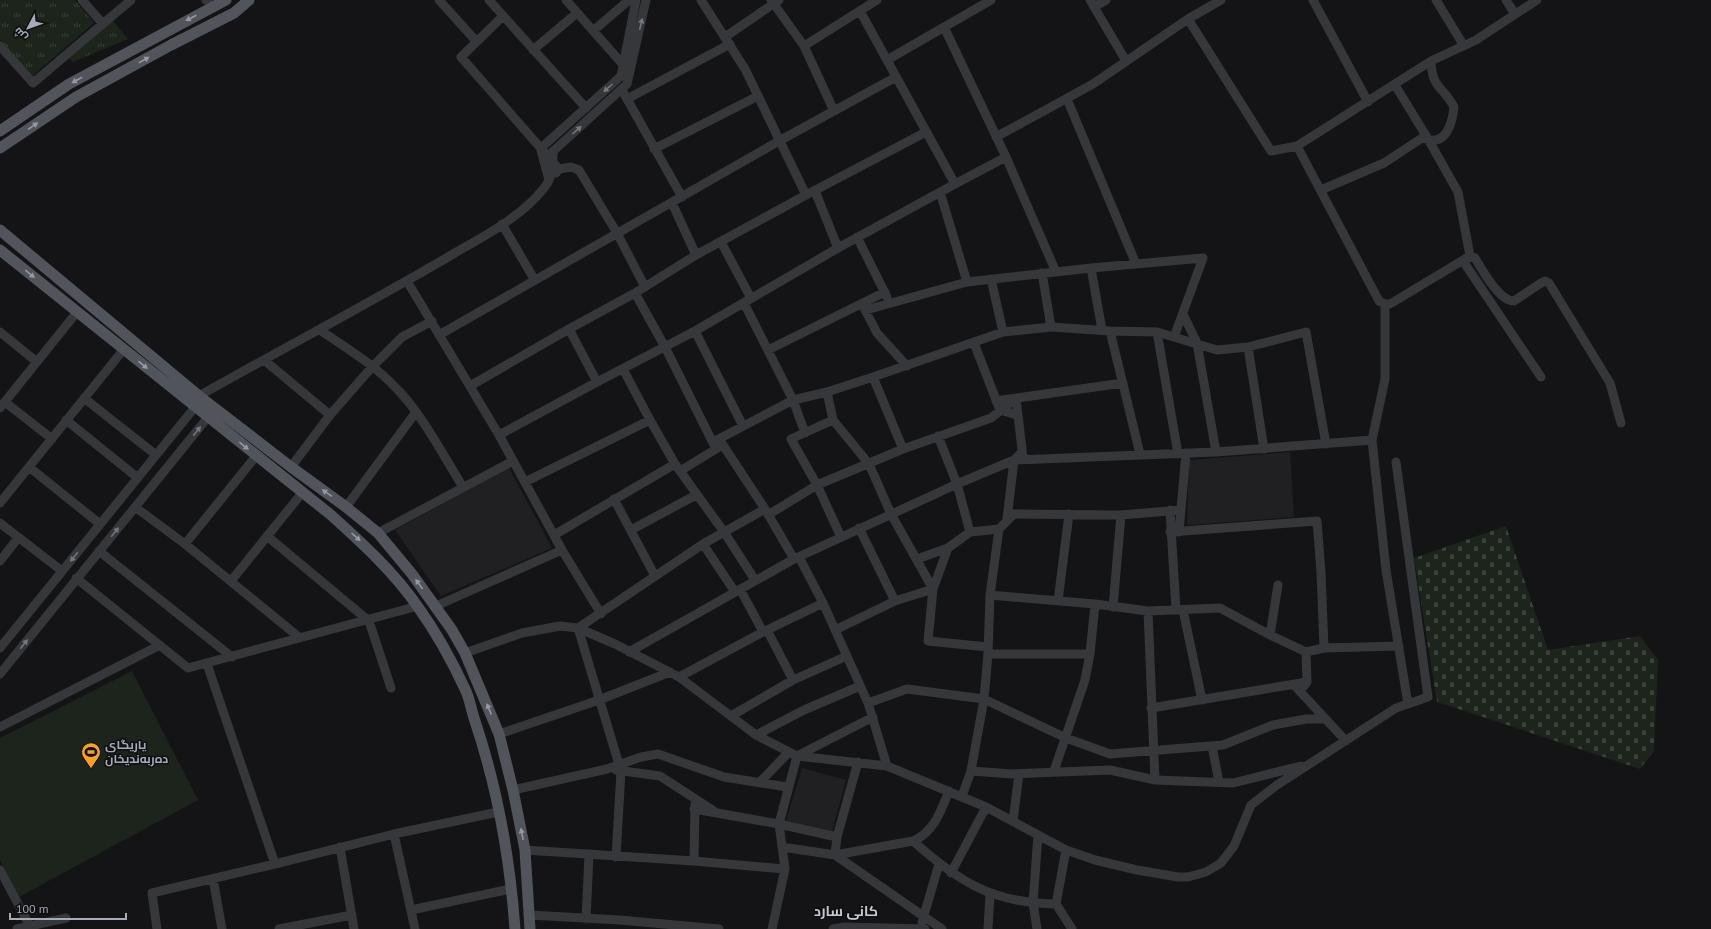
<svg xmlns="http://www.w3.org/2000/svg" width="1711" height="929" font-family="'PT Sans',Cairo,sans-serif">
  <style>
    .built { fill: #202023 }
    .cemetery { fill: url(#cemetery-stones) }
    .park { fill: url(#park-tufts) }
    .pitch { fill: #1c241c }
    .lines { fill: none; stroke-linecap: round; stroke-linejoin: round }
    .minor { stroke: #35373b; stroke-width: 9 }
    .major { stroke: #51545a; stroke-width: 11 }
    .oneway { fill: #949aa4 }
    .oneway2 { fill: #73777f }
    .labels { text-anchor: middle; stroke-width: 3; stroke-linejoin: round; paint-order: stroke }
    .poi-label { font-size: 12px; font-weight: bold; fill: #a5acb7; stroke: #0f0f11; text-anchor: start }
    .quarter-label { font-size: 14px; font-weight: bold; fill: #c6cbd3; stroke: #0f0f11 }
  </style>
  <defs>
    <pattern id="cemetery-stones" width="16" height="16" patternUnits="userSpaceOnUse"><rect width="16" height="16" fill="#1c241c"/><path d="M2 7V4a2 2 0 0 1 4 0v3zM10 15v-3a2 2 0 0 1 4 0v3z" fill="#3a413b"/></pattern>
    <pattern id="park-tufts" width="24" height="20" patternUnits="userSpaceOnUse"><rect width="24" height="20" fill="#1c241c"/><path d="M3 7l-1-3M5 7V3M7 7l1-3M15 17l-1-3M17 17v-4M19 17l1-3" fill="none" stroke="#3a413b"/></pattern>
  </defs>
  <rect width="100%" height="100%" fill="#141416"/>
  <path class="built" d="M1290 452 1294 517 1187 525 1189 460Z
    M509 468 552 548 441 596 395 530Z
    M802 768 846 780 832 832 786 821Z"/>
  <path class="cemetery" d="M1506 526 1548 650 1640 636 1658 660 1654 751 1640 769 1437 702 1414 558Z"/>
  <path class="park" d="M0 0H75L94 23 32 76 0 40Z
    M113 21 128 39 73 62 69 58Z"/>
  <path class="pitch" d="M132 671 198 800 19 897 0 860V738Z"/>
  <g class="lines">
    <path class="minor" d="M82 0 103 24
      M206 0H208
      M439 0 476 41
      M489 0 586 108
      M566 0 626 68
      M701 0 745 69 806 195
      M771 0 804 46 834 111
      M1090 0 1126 61
      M1313 0 1368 102
      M1436 0 1464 46
      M1506 0 1515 14
      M1537 0 1476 40 1431 61 1297 146 1379 301 1385 304H1390L1470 256 1475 258C1483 271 1499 301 1514 301L1541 283 1545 281 1549 283 1610 383 1621 423
      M1094 7 1106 0
      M860 11 955 184
      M503 16 461 57 559 169
      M1188 19 1271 151 1297 146
      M944 27 1006 157 1056 272
      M593 31 629 0
      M725 37 779 0
      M0 46 33 83 131 0
      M804 46 877 0
      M533 50 577 13
      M887 60 991 0
      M1395 85 1428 139 1458 192 1470 256
      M622 90 682 197
      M627 99 730 44
      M1067 99 1136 264
      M996 137 1093 84 1188 19 1221 0
      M541 148 621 76 636 0
      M654 149 758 96
      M541 150 549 180
      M549 155 627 84 646 0
      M556 173 559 169 571 167 579 170 617 233 645 287
      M1321 190 1384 163 1422 138C1426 139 1432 140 1436 140 1449 138 1453 117 1454 107 1443 86 1432 89 1431 61
      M815 191 838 248
      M940 192 967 282
      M672 203 696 255
      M502 224 534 279
      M857 237 887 297
      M721 242 751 298
      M1463 261 1541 377
      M1091 268 1102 330
      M1042 273 1051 327
      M991 279 1003 332
      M407 281 499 435 562 550 601 614
      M635 293 665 347 716 449
      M744 303 793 400 805 433
      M863 306 877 333 907 366
      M866 310 967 282 1091 268 1203 258 1174 337
      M1183 314 1197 343 1216 452
      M569 329 597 382
      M320 330C346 348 375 365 397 389 422 414 444 457 463 487
      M695 331 743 426
      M1110 331 1140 454
      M0 332 37 362
      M1157 332 1178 454
      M439 335 779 141 896 77
      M974 343 1000 410 1017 415
      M1248 347 1264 449
      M768 350 885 292
      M264 360 330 415
      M623 369 650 420 675 464 724 532 755 580
      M873 377 903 449
      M470 386 569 329 635 293 696 255 806 195 926 132
      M827 392 833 420 869 464 891 514 933 589 895 601 835 630
      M199 396C282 349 366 305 448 257 480 238 521 218 544 188 553 177 553 165 553 151
      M84 398 156 455
      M1016 398 1023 458
      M996 401 1123 383
      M5 402 52 439
      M0 408 77 312
      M66 420 138 478
      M833 420 791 439 817 485 841 537
      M499 435 597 382 695 331 838 248 955 184 1006 157
      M938 436 957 484 970 532
      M719 439 765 509 794 559
      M1372 440 1386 570 1408 704
      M713 442 793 400 827 392 873 377 1003 332 1051 327 1110 331 1157 332 1217 350 1248 347 1306 332 1326 444
      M29 467 100 524
      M291 467 330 415 372 367 402 337 432 321
      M680 471 721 446
      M525 482 650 420
      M614 499 655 576
      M0 503 124 349
      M135 507 185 544 300 638
      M346 507 416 412
      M1170 510 1176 610
      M1009 514 1121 515 1181 510
      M768 515 817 485 903 449 991 418 1016 398
      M1007 519 1014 460 1022 452
      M0 523 62 571
      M859 528 895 601
      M631 530 696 495
      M1170 532 1317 521 1321 572 1324 648
      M1179 532 1186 453
      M378 533 513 461
      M554 535 675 464
      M267 536 369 621 391 688
      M185 544 256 456
      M703 544 765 509
      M948 548 933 589 928 641 988 647
      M99 551 232 657
      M799 557 823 603 868 703 887 766
      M917 559 948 548 970 532 999 529
      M0 561 18 538
      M76 578 188 668 418 606
      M231 581 302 493
      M740 589 763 632
      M990 595 1095 604 1148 611 1220 608 1270 635 1306 652 1324 648 1399 646
      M1058 601 1069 514
      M436 606 562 550
      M1113 607 1121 515
      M1183 610 1202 700
      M1148 611 1155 780
      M767 630 793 680
      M1270 635 1278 585
      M0 648 195 407
      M629 652 794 559 957 484 1014 460 1216 452 1372 440 1385 379V304
      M465 653 522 633 560 626 578 628 615 644 679 677 756 735 797 756 887 766 986 807 1066 850 1095 860 1137 870 1178 877H1188L1206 872 1221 863 1234 846 1251 805 1277 785 1396 708 1428 697 1396 462
      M988 654H1090
      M207 664 275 864
      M0 674 208 417
      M679 677 763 632 823 603
      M1294 685 1346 741
      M1304 686 1307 682 1306 652
      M868 703 907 689 984 699 1066 738 1110 754 1223 745 1273 725 1306 719H1325
      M1151 708 1307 682
      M731 716 793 680 847 656
      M0 727 160 645
      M499 734 599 700 670 672
      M756 735 804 710 860 686
      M1212 746 1219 782
      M616 770 660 776 714 811
      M971 771 1012 774 1110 770 1155 780 1233 783 1301 766
      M1054 771 1085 680 1090 654 1095 604
      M760 782 789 752
      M513 790 607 769 641 757 658 754 724 777 787 787
      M962 796 971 771 984 699 988 654 990 595 999 529 1014 514
      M694 809 779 824 837 837
      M1013 821 1019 774
      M394 834 415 929
      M913 841C959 882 992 903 1056 904
      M340 847 354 929
      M782 847 835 855 913 841C934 832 941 811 949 791
      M525 850 694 861 785 869
      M1066 850 1056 904 1072 929
      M835 855 942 929
      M835 855 837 837 858 762
      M616 857 621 771 578 628 703 544 735 592
      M694 861 695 804
      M0 870 30 926
      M951 873 986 807
      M213 879 222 929
      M411 910 511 889
      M529 915 620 920 719 929
      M586 919 589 855
      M922 922 939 864
      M17 929 66 918
      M157 929 152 893 275 864 394 834 498 812
      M279 929 352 915
      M772 929 785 869 779 824 797 756 873 717
      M833 929 844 927 925 929
      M988 929 990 893
      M1037 929 1033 903 1038 835"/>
    <path class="major" d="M0 131 69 84 226 0
      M0 148 76 97 171 45 234 13 249 0
      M0 230 199 396 291 467 346 507 378 533 412 574 452 630 465 653 499 734 513 790 525 850 530 929
      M0 250 331 515C362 543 394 572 418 607 436 632 452 661 465 689 470 699 471 710 475 721 497 787 510 859 515 929"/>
  </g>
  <defs><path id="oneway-solid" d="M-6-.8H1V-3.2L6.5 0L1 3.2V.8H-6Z"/></defs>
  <g class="oneway">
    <use href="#oneway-solid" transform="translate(191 18) rotate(153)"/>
    <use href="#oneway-solid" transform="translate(144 60) rotate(-29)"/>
    <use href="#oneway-solid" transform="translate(77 80) rotate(151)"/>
    <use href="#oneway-solid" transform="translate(33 126) rotate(-34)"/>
    <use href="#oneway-solid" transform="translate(30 274) rotate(39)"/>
    <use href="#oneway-solid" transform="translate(143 365) rotate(39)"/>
    <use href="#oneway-solid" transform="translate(244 446) rotate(39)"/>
    <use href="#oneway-solid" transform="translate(327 493) rotate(-145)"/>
    <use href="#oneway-solid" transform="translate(356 537) rotate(42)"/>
    <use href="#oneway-solid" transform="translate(419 584) rotate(-126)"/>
    <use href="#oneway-solid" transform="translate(489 709) rotate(-113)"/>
    <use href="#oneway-solid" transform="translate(522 834) rotate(-101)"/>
  </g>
  <g class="oneway2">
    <use href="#oneway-solid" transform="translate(641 24) rotate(-77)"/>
    <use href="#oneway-solid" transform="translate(608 88) rotate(138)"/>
    <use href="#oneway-solid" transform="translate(577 130) rotate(-42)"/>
    <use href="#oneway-solid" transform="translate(197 431) rotate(-51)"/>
    <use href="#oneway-solid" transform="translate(115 532) rotate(-51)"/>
    <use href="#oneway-solid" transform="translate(74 557) rotate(129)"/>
    <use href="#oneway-solid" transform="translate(24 644) rotate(-52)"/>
  </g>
  <defs>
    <symbol id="stadium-pin" viewBox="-11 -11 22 30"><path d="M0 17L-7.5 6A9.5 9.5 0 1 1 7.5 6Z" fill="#f8a02a" stroke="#0f0f11"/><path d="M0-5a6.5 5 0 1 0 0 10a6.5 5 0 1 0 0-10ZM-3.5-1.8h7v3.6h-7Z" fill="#111"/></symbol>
  </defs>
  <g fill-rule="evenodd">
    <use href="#stadium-pin" x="80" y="741" width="22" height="30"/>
  </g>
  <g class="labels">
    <g class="poi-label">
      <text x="105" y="749">یاریگاى<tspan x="105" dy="14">ده‌ربه‌ندیخان</tspan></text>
    </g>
    <g class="quarter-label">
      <text x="846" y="916">کانی سارد</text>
    </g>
  </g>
  <g transform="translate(28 28) rotate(229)" stroke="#0f0f11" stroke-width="3" paint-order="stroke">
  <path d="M0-3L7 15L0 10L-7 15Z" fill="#a5acb7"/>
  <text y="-6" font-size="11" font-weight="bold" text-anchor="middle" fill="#a5acb7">ش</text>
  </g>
  <path d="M10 913v6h116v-6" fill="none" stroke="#a5acb7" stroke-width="2"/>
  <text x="16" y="913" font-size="12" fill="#a5acb7" stroke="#0f0f11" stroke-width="3" paint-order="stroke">100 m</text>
</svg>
